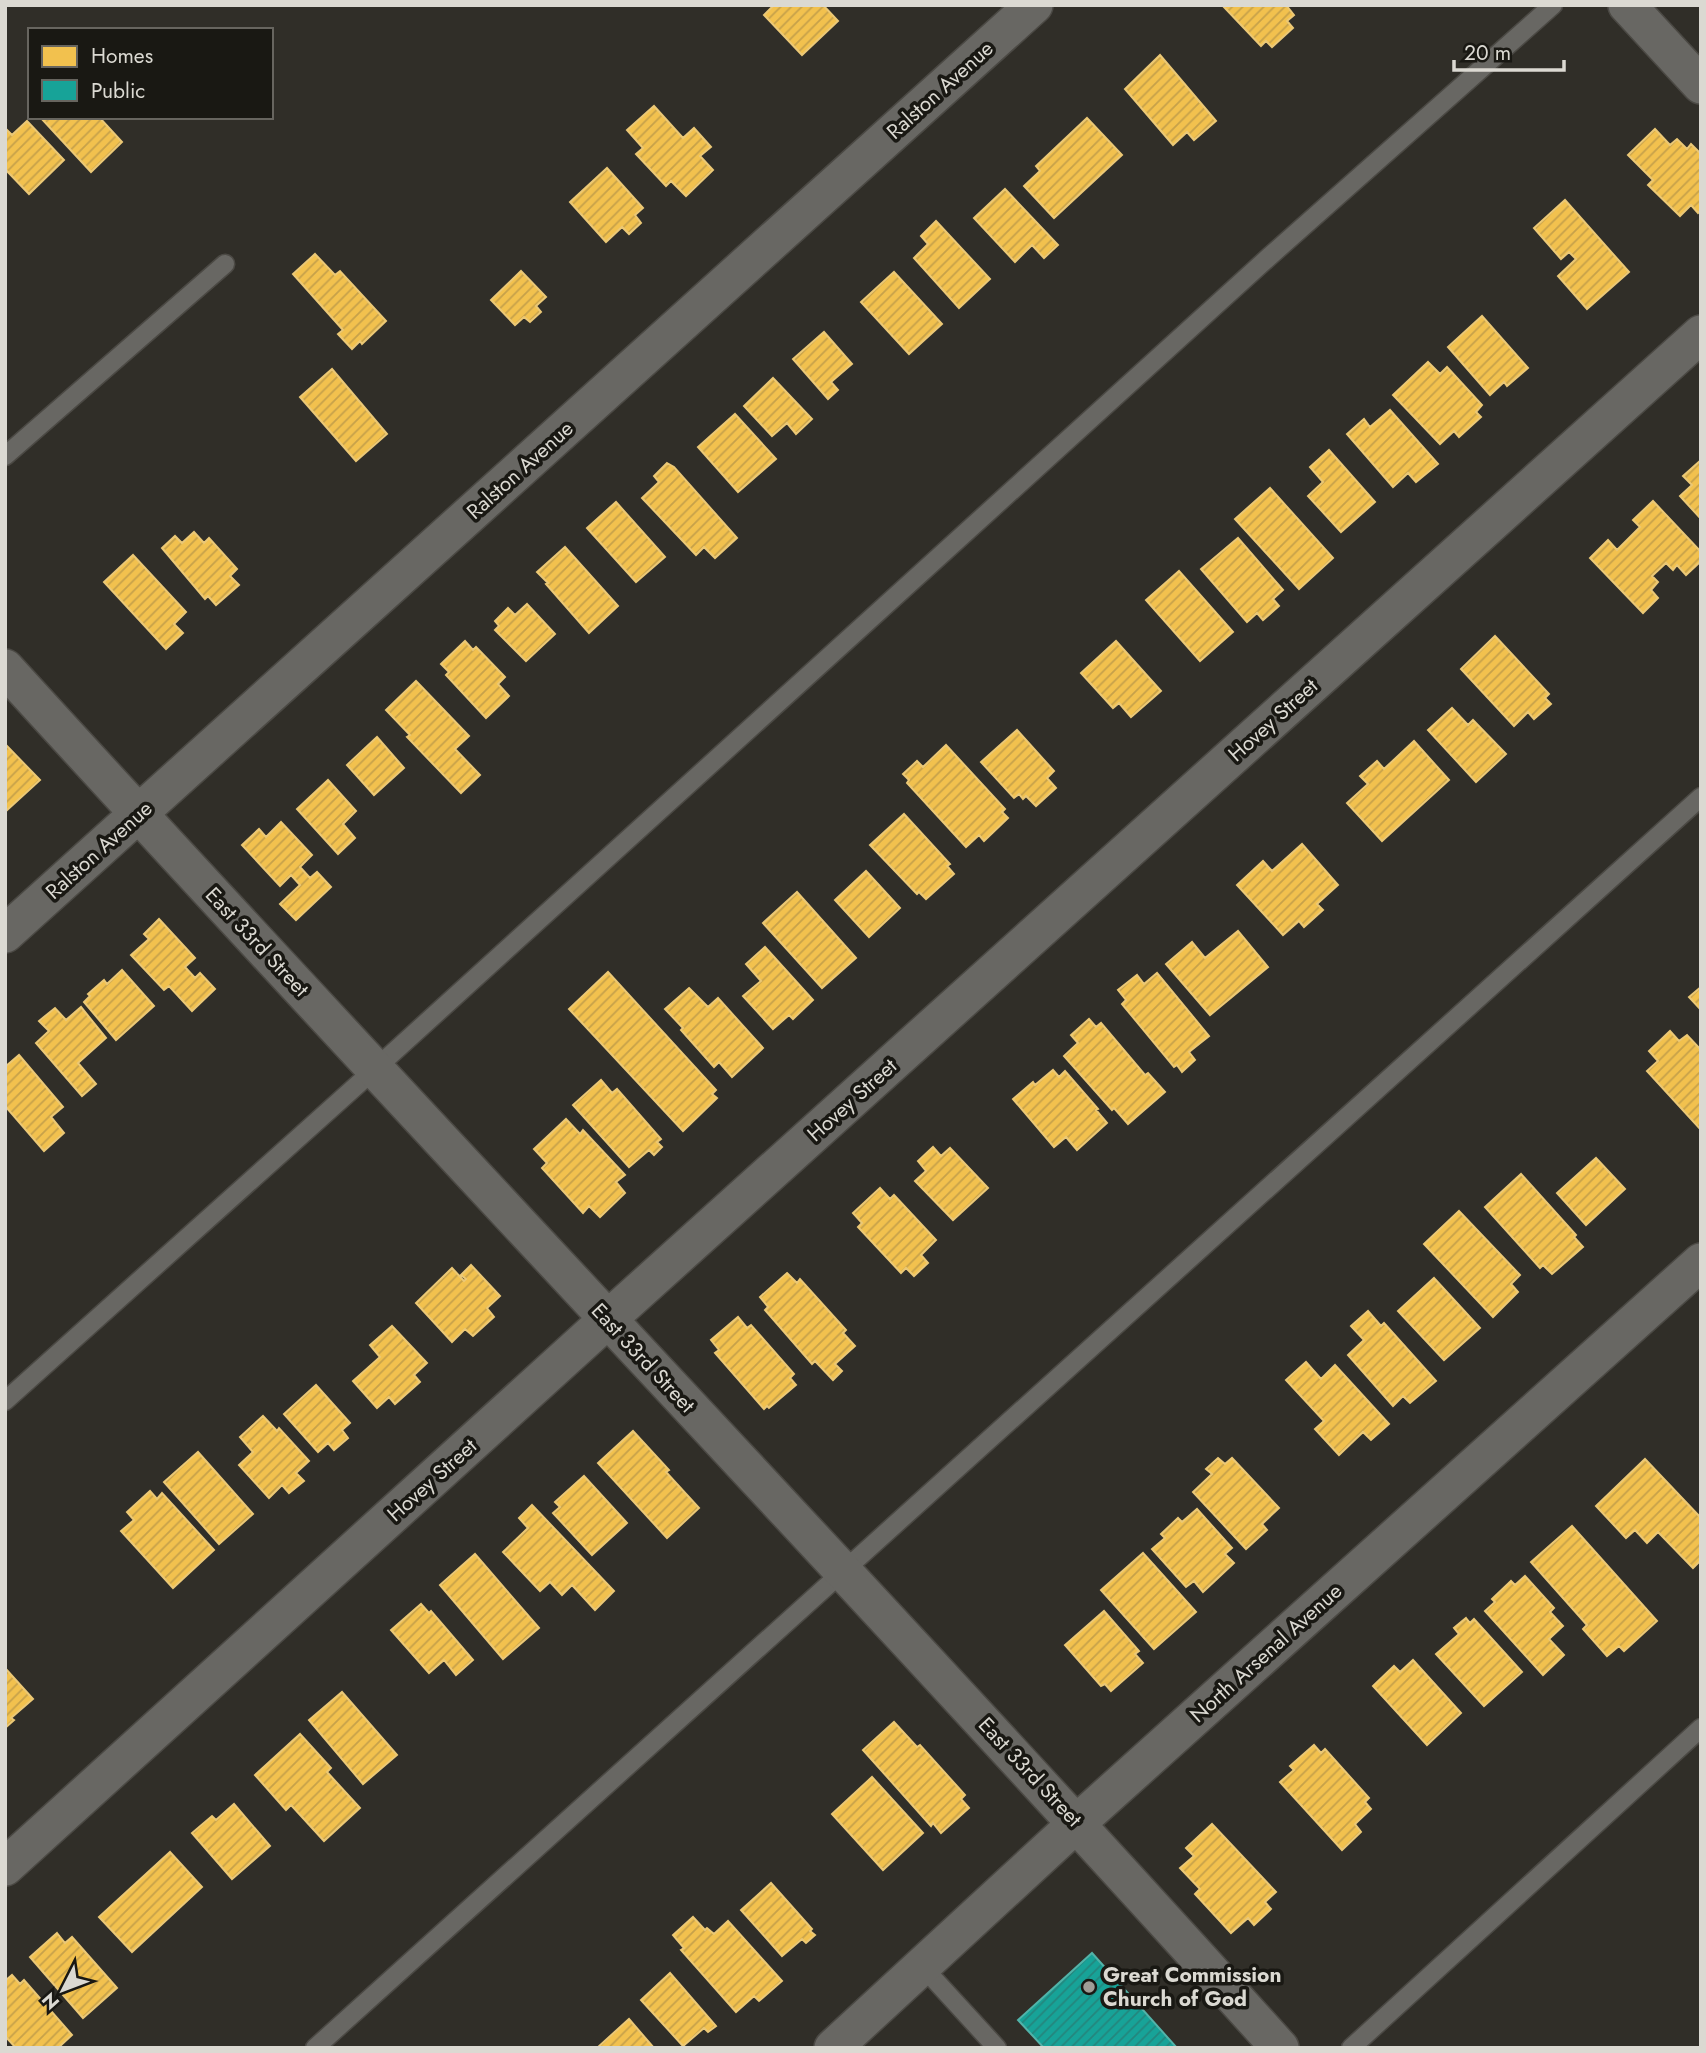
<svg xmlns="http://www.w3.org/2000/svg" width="1706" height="2053" font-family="Jost,sans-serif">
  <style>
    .homes { fill: url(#homes-hatch); stroke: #ebc876; stroke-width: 2 }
    .public { fill: url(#public-hatch); stroke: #52b3a9; stroke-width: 2 }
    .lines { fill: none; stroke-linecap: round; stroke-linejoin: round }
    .lane-casing { stroke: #4b4944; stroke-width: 21 }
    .street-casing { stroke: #4b4944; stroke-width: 40 }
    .lane { stroke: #686763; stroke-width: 18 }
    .street { stroke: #686763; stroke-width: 37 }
    .poi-dot { fill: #9f9d96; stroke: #191813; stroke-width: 2.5 }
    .labels { text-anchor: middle; stroke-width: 7; stroke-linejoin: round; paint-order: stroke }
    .street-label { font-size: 21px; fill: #dbd9d2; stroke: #191813 }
    .poi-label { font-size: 21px; font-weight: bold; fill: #dbd9d2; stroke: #191813; text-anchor: start }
  </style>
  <defs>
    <pattern id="homes-hatch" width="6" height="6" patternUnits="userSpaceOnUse" patternTransform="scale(1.75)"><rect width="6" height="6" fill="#f2c14e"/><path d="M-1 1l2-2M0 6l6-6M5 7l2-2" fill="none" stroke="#c6a14a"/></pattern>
    <pattern id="public-hatch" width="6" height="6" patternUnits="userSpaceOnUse" patternTransform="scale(1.75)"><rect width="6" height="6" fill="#17a398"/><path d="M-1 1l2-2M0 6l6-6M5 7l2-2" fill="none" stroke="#24867d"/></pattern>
  </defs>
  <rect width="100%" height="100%" fill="#302e28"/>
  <path class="homes" d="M774 5H823L838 21 802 55 764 15Z
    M1222 5H1286L1294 15 1287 21 1293 28 1272 47 1266 41 1261 46Z
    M1160 55 1216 121 1194 140 1187 132 1173 145 1125 89Z
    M654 106 683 138 694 128 711 147 700 156 713 170 686 196 671 181 666 186 636 154 643 148 627 130Z
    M40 117H99L122 142 91 172Z
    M1087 118 1122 155 1054 218 1024 186 1040 171 1036 166Z
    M27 121 64 160 29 194 5 169V128L12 135Z
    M1655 129 1670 145 1677 139 1687 149 1691 144 1701 154V210L1698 213 1691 205 1680 216 1648 185 1653 180 1628 155Z
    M607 168 643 208 635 215 641 223 629 234 622 227 606 242 570 202Z
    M1005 189 1058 245 1044 258 1032 245 1015 262 974 218Z
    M1565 200 1629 272 1587 309 1558 276 1576 259 1569 252 1561 259 1534 228Z
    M936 221 990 279 959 308 914 258 928 244 921 236Z
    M315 254 335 275 340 271 386 321 362 344 360 341 352 349 338 334 343 330 293 274Z
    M521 271 546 297 536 306 541 312 530 322 524 317 515 325 491 300Z
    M894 272 942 324 909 354 861 302Z
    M1482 316 1528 368 1507 386 1504 382 1490 395 1448 347Z
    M824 332 852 364 831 382 838 390 828 399 793 359Z
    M1428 362 1440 374 1447 367 1482 405 1476 412 1481 417 1459 437 1454 431 1440 444 1393 395Z
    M332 369 387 434 356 461 300 397Z
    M773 378 812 419 796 434 787 423 772 436 744 406Z
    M1390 410 1438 464 1416 482 1408 473 1393 487 1347 434 1364 419 1370 427Z
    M735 414 776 459 738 492 698 447Z
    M1329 450 1375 502 1341 532 1308 496 1323 482 1310 467Z
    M1701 460V519L1680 496 1692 485 1683 476Z
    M667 463 674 467 737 538 715 558 704 547 696 555 642 498 659 482 654 476Z
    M1270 488 1333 558 1299 589 1235 519Z
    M1653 501 1701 552V561L1686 575 1677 565 1673 570 1666 563 1652 576 1658 582 1651 590 1658 598 1643 613 1590 558 1608 540 1617 550 1640 527 1633 520Z
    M616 502 665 557 636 582 587 528Z
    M194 532 204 543 209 538 237 569 230 576 239 585 216 605 208 596 205 599 162 548 175 536 182 543Z
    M1238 538 1283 590 1273 599 1279 606 1263 620 1257 613 1247 622 1201 569Z
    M565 547 618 606 589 633 546 584 548 583 537 572Z
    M133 555 186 612 174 624 183 633 166 649 104 582Z
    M1179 571 1233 632 1200 661 1146 600Z
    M527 604 555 634 526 661 495 630 499 626 495 621 508 608 515 615Z
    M1495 636 1549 694 1545 698 1551 704 1534 719 1528 712 1514 726 1461 669Z
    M465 641 473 650 476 647 505 677 498 684 509 696 486 718 446 675 449 672 441 664Z
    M1116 641 1161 691 1131 717 1119 703 1113 708 1081 673Z
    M416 681 469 736 455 749 480 775 461 793 407 737 410 735 386 710Z
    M1452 708 1468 725 1473 720 1506 754 1476 782 1428 730Z
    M1017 730 1054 771 1047 778 1056 788 1036 806 1026 796 1023 799 1019 794 1014 798 981 762Z
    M377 737 404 768 374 795 347 765Z
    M1414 741 1449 780 1382 841 1347 803 1368 784 1360 776 1377 761 1384 769Z
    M5 744 40 780 5 812Z
    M946 745 1005 809 1002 812 1008 818 984 841 979 835 966 847 907 783 909 780 903 774 917 761 923 767Z
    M328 780 356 811 343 824 355 838 338 854 297 809Z
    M904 814 950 864 947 866 954 874 926 899 919 892 917 894 870 845Z
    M281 822 312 855 300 867 310 878 317 872 331 887 296 920 280 904 300 885 291 875 280 886 242 845 259 829 266 837Z
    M1302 844 1338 885 1317 904 1323 910 1304 927 1299 921 1283 935 1237 885 1263 861 1272 871Z
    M866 871 900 908 869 937 835 900Z
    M797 892 856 958 822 988 763 923Z
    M159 919 195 958 185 967 195 978 200 973 215 989 192 1011 169 986 164 990 131 955 149 939 144 934Z
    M1238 931 1268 967 1210 1015 1166 964 1192 942 1205 958Z
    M765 947 813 1000 793 1019 789 1015 773 1029 743 996 761 981 746 964Z
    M122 970 154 1006 116 1040 84 1002 90 996 88 994 104 980 107 984Z
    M608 972 716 1090 712 1094 717 1098 683 1131 569 1009Z
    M1157 973 1209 1036 1189 1052 1195 1060 1182 1072 1177 1065 1174 1067 1122 1004 1126 1000 1118 990 1137 975 1144 984Z
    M1701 987V1010L1689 997Z
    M689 988 708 1007 718 998 763 1048 732 1077 719 1062 714 1067 681 1030 683 1028 665 1009Z
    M81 1007 106 1038 78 1063 96 1084 82 1096 36 1043 49 1031 39 1021 55 1008 66 1020Z
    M1089 1019 1096 1027 1101 1023 1145 1075 1148 1073 1165 1092 1128 1124 1114 1108 1112 1110 1064 1056 1078 1043 1071 1035Z
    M1670 1031 1679 1041 1687 1035 1701 1050V1130L1647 1071 1658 1061 1649 1051Z
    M19 1055 63 1107 51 1117 64 1133 44 1151 5 1106V1067Z
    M1053 1070 1059 1077 1065 1071 1098 1109 1096 1110 1107 1123 1077 1150 1066 1137 1054 1147 1013 1099 1033 1082 1035 1085Z
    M601 1080 612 1093 617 1089 661 1139 657 1142 662 1147 654 1155 649 1150 629 1167 573 1105Z
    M566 1119 580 1134 583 1130 625 1175 616 1182 625 1193 600 1217 589 1206 583 1213 542 1168 547 1163 534 1149Z
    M933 1147 941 1156 950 1148 988 1188 953 1220 915 1181 926 1171 918 1161Z
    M1596 1158 1625 1189 1586 1225 1557 1193Z
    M1521 1174 1576 1235 1574 1237 1583 1247 1552 1274 1543 1265 1540 1268 1485 1207Z
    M880 1188 890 1199 894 1195 936 1240 921 1255 928 1263 914 1276 906 1268 901 1273 858 1227 862 1223 853 1213Z
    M1459 1211 1520 1275 1511 1284 1518 1292 1493 1317 1424 1244Z
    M471 1265 500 1296 487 1308 494 1317 473 1336 465 1329 452 1342 416 1303 452 1268 464 1281 466 1279 461 1275Z
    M787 1273 797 1283 800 1279 846 1330 843 1333 855 1346 835 1364 842 1371 833 1380 815 1361 812 1364 765 1310 768 1307 760 1297Z
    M1434 1278 1480 1328 1444 1360 1398 1311Z
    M1368 1311 1381 1326 1384 1323 1436 1381 1410 1403 1403 1396 1393 1406 1348 1355 1364 1340 1351 1326Z
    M738 1317 747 1328 751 1325 794 1374 790 1378 796 1385 769 1408 767 1406 764 1409 715 1353 719 1350 711 1340Z
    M392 1326 427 1363 414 1375 420 1382 395 1404 389 1397 377 1408 353 1381 380 1357 370 1345Z
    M1306 1362 1321 1379 1335 1365 1389 1424 1371 1440 1363 1432 1339 1455 1315 1429 1324 1421 1286 1380Z
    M316 1385 350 1423 342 1430 348 1438 334 1450 328 1443 318 1452 284 1414Z
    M263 1416 277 1431 279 1428 309 1461 296 1473 304 1481 289 1493 282 1485 269 1498 239 1465 253 1452 240 1437Z
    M633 1431 669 1470 666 1472 699 1508 667 1538 598 1463Z
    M198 1452 253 1514 219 1544 164 1482Z
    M1218 1458 1225 1464 1232 1458 1279 1508 1262 1524 1267 1530 1246 1549 1193 1492 1212 1474 1206 1469Z
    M1645 1459 1701 1518V1560L1693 1568 1658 1532 1647 1543 1635 1530 1626 1538 1596 1506Z
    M584 1476 627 1523 592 1555 553 1513 560 1507 555 1502Z
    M150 1491 157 1499 162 1493 214 1550 173 1588 121 1531 134 1520 127 1512Z
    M532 1505 614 1591 595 1610 572 1585 562 1595 550 1582 540 1591 503 1552 528 1528 519 1518Z
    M1197 1509 1232 1548 1225 1554 1234 1563 1203 1592 1194 1581 1186 1587 1152 1549 1165 1538 1161 1534 1178 1518 1182 1522Z
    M1572 1526 1657 1621 1624 1651 1619 1646 1607 1656 1583 1629 1587 1625 1531 1562Z
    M1143 1553 1196 1612 1154 1649 1101 1590Z
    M475 1554 539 1628 503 1659 440 1585Z
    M1525 1576 1554 1608 1550 1612 1563 1626 1549 1639 1564 1655 1543 1675 1485 1611 1495 1602 1492 1599 1511 1581 1515 1585Z
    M421 1604 429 1613 431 1611 473 1660 456 1675 444 1660 429 1673 391 1630Z
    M1104 1611 1139 1651 1135 1654 1143 1663 1111 1691 1105 1684 1101 1686 1065 1645Z
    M1466 1618 1470 1623 1474 1619 1522 1672 1484 1706 1436 1654 1459 1634 1454 1628Z
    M1413 1660 1461 1713 1427 1745 1373 1686 1394 1666 1400 1672Z
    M5 1668 33 1699 11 1718 14 1720 5 1728Z
    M342 1692 397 1755 363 1784 309 1720Z
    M894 1722 917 1747 920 1745 965 1795 961 1799 969 1808 941 1833 933 1823 931 1826 863 1750Z
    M300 1734 331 1768 327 1772 360 1808 324 1841 291 1805 286 1810 255 1775Z
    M1314 1745 1321 1753 1325 1749 1369 1798 1365 1802 1371 1809 1355 1824 1361 1832 1342 1850 1280 1782 1294 1770 1290 1766Z
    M872 1777 923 1833 883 1870 832 1814Z
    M234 1804 270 1846 232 1879 192 1833 212 1816 216 1820Z
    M1212 1824 1276 1892 1265 1902 1271 1909 1254 1925 1248 1918 1231 1933 1195 1894 1200 1889 1180 1868 1194 1856 1186 1848Z
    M170 1852 202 1887 132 1952 99 1917Z
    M771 1883 812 1929 810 1931 815 1935 806 1943 802 1939 782 1956 741 1910Z
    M693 1917 705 1930 707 1928 714 1934 728 1921 782 1981 759 2001 754 1996 736 2012 681 1950 684 1948 673 1935Z
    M57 1933 65 1943 72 1937 117 1988 83 2018 30 1957Z
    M670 1973 716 2026 708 2032 704 2028 683 2046 641 2000Z
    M12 1975 20 1984 24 1980 72 2035 58 2048H16L5 2036V1981Z
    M629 2019 654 2048H597Z"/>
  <path class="public" d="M1092 1953 1177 2048H1044L1018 2020Z"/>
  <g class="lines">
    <defs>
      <path id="lane" d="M5 456 225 264
        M5 1401 375 1069 1270 256 1553 5
        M922 1966 997 2048
        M315 2048 1701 797
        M1351 2048 1701 1728"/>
      <path id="street" d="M1627 5 1701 85
        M5 668C427 1131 861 1583 1280 2048
        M5 934 1034 5
        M5 1867 607 1320 1701 334
        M833 2048 1077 1823 1701 1262"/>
    </defs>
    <use href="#lane" class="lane-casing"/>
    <use href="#street" class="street-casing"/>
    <use href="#lane" class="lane"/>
    <use href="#street" class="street"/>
  </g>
  <circle class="poi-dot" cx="1089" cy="1987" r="7"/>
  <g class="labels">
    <g class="street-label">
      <text transform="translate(940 90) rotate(-42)" y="7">Ralston Avenue</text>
      <text transform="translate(520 470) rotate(-42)" y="7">Ralston Avenue</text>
      <text transform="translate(1273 720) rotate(-42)" y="7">Hovey Street</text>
      <text transform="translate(99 850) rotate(-42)" y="7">Ralston Avenue</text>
      <text transform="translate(257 942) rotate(47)" y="7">East 33rd Street</text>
      <text transform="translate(852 1100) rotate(-42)" y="7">Hovey Street</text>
      <text transform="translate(643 1358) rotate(47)" y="7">East 33rd Street</text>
      <text transform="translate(432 1480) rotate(-42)" y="7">Hovey Street</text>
      <text transform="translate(1266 1653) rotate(-42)" y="7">North Arsenal Avenue</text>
      <text transform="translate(1030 1772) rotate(47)" y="7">East 33rd Street</text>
    </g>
    <g class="poi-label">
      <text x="1103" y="1982">Great Commission<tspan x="1103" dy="24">Church of God</tspan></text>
    </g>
  </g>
  <rect width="1706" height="2053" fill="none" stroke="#dbd9d2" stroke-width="14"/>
  <rect x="28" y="28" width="245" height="91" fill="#191813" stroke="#67655f" stroke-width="2"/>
  <rect x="42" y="46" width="35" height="21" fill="#f2c14e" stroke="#67655f" stroke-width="2"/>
  <text x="91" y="63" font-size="21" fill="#dbd9d2">Homes</text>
  <rect x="42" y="80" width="35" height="21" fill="#17a398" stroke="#67655f" stroke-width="2"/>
  <text x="91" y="98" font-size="21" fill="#dbd9d2">Public</text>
  <g transform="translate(63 1990) rotate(228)" stroke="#191813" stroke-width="5" paint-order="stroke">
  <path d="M0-5L12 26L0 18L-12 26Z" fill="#dbd9d2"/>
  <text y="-10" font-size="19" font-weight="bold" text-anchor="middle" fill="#dbd9d2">N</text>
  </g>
  <path d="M1454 60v10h110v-10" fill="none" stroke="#dbd9d2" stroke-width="3.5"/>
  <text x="1464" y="60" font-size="21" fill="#dbd9d2" stroke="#191813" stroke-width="5" paint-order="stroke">20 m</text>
</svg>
